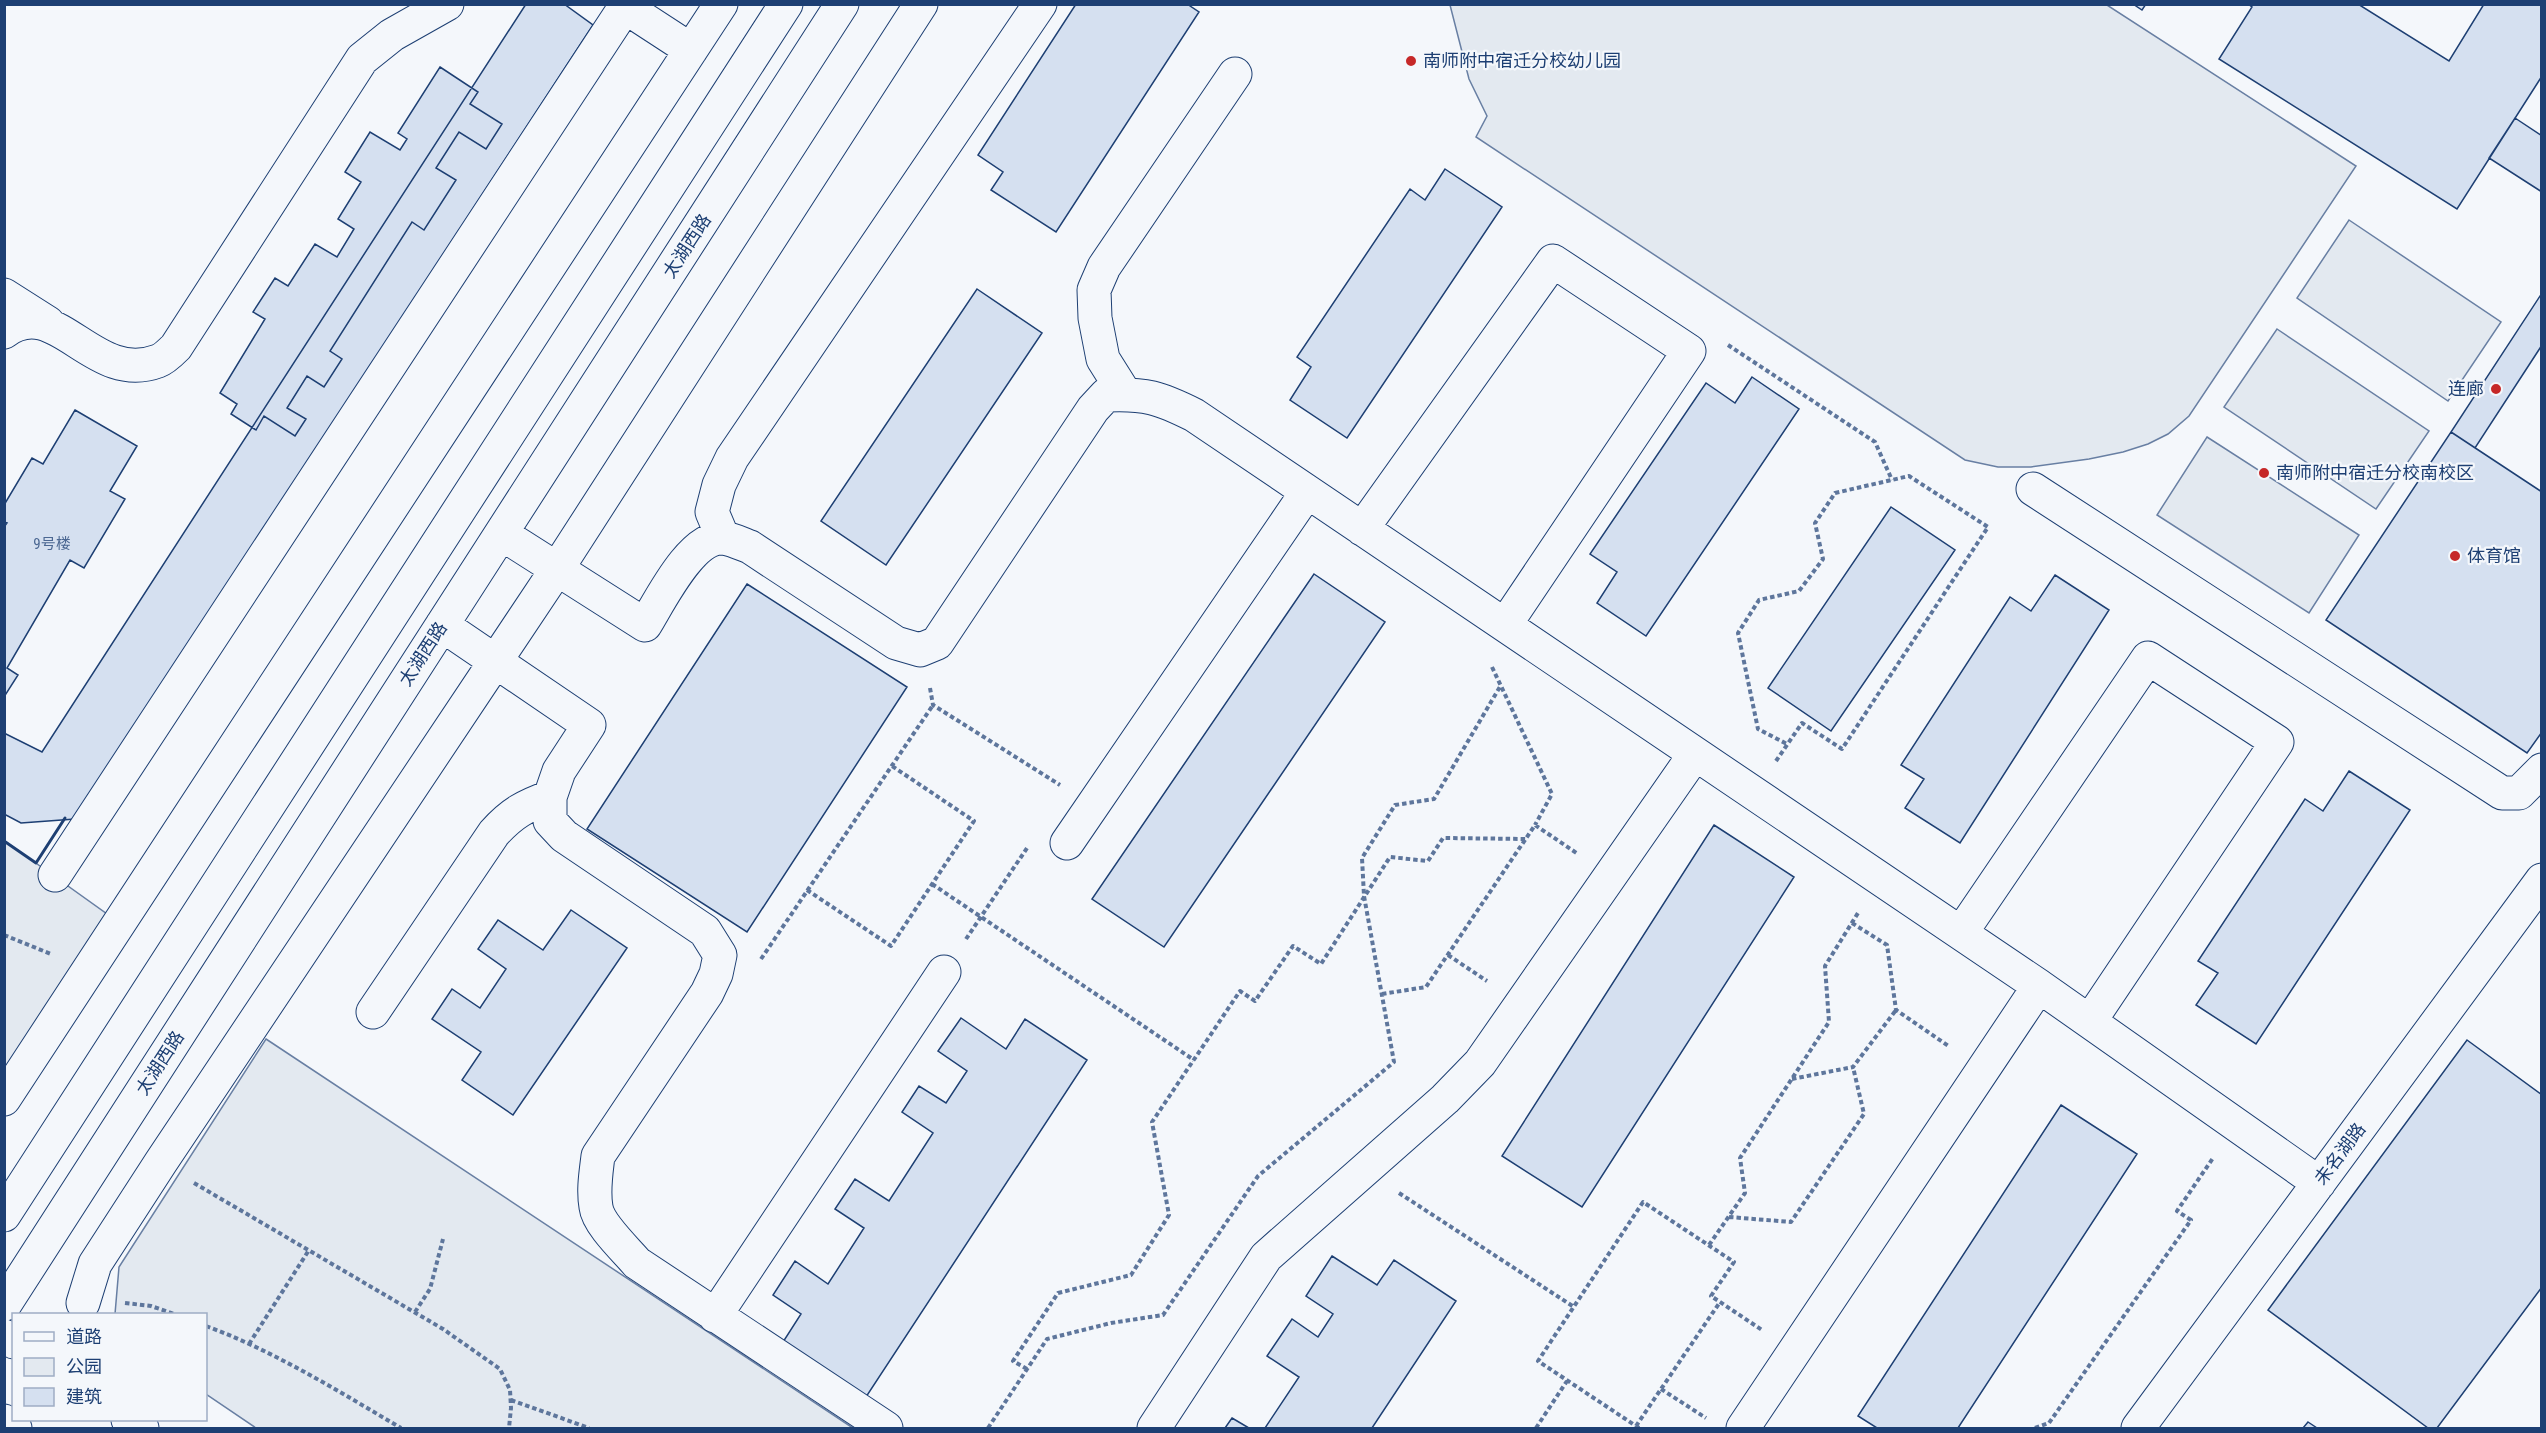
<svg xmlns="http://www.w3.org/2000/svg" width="2546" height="1433" font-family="'Roboto Condensed','Noto Sans SC',sans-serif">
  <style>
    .green { fill: #e3e9f0; stroke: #687fa3; stroke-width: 1.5 }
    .building { fill: #d5e0f0; stroke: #1d3f73; stroke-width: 1.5 }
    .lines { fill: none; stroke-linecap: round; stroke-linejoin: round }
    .minor-casing { stroke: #1d3f73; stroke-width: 35 }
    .major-casing { stroke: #1d3f73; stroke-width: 35 }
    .path { stroke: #5e769c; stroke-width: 4; stroke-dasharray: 4.5 3; stroke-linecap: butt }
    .minor { stroke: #f4f7fb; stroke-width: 33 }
    .major { stroke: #f4f7fb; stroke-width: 33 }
    .wall { stroke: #1d3f73; stroke-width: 3 }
    .poi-dot { fill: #c62828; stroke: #f4f7fb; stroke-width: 2 }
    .labels { text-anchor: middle; stroke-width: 4.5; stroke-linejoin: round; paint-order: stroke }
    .number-label { font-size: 15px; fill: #4b6792 }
    .poi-label { font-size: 18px; fill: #1d3f73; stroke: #f4f7fb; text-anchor: start }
    .street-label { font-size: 18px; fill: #1d3f73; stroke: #f4f7fb }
  </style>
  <rect width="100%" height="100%" fill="#f4f7fb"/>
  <path class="green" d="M1450 5H2107L2356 166 2189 416 2168 434 2148 444 2123 452 2089 459 2031 467H1998L1965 460 1476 137 1487 116 1469 79Z
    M2349 220 2501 322 2448 401 2297 298Z
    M2277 329 2429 431 2376 509 2224 407Z
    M2207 437 2359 535 2309 613 2157 515Z
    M5 841 121 924 5 1104Z
    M266 1039 853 1428H256L206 1394V1314H115L119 1267Z"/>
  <path class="building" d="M526 4H564L593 25 75 819 21 823 4 814V733L42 752Z
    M1076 4H1187L1199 12 1056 232 991 190 1003 172 978 155Z
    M2133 4H2146L2142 10Z
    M2248 4H2358L2449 61 2484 4H2542V76L2457 209 2219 59 2252 7Z
    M440 67 478 92 470 104 502 124 486 149 459 132 436 168 456 180 424 230 412 222 330 351 342 359 324 387 307 376 287 408 306 419 295 436 264 416 256 430 231 414 237 404 220 393 265 319 253 312 275 278 288 286 315 244 337 257 354 229 338 219 361 182 345 172 370 132 400 150 407 139 398 133Z
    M2515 118 2542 136V192L2489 158Z
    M1445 169 1502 207 1347 438 1290 400 1311 367 1297 357 1410 189 1425 200Z
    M977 289 1042 333 886 565 821 521Z
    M2542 293V345L2475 448 2451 432Z
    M1752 377 1799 409 1646 636 1597 603 1617 572 1590 554 1706 383 1735 403Z
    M75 410 137 446 110 491 125 499 84 568 70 560 7 668 18 675 4 697V527L7 523 4 522V505L32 458 43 464Z
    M2451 432 2542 492V732L2527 753 2326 620Z
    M1891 507 1955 550 1831 731 1768 688Z
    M1314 574 1385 622 1164 947 1092 899Z
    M2055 575 2109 610 1960 843 1905 808 1924 779 1901 765 2010 597 2031 611Z
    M747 584 907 687 747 932 587 829Z
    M2349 771 2410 810 2256 1044 2196 1005 2218 973 2198 961 2305 799 2323 811Z
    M1714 825 1794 877 1582 1207 1502 1156Z
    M571 910 627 948 513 1115 462 1080 481 1052 432 1019 452 989 480 1008 506 969 478 949 498 920 543 950Z
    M961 1018 1006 1049 1025 1019 1087 1060 866 1397 783 1342 801 1314 773 1295 795 1261 828 1284 864 1228 835 1209 855 1179 889 1201 933 1133 902 1112 919 1086 946 1103 967 1071 938 1051Z
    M2467 1040 2542 1095V1287L2437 1428H2428L2268 1310Z
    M2061 1105 2137 1154 1958 1428H1877L1858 1416Z
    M1332 1256 1377 1285 1394 1260 1456 1301 1372 1428H1265L1299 1377 1267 1356 1292 1319 1318 1337 1333 1314 1306 1296Z
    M1232 1418 1249 1428H1225Z
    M2308 1422 2317 1428H2303Z"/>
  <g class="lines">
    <defs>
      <path id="minor" d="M4 295 48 323
        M4 332C57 292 92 386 158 361 164 359 171 352 176 347L362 59 392 35 447 4
        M1125 394 1103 359 1095 318 1094 290 1104 267 1235 74
        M2033 489 2502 793H2519L2542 770
        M1362 529 1553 261 1689 351 1505 625
        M502 534 645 625C660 601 691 536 723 538 732 539 742 544 750 547L896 643 920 650 937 643 1093 409 1106 395C1145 393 1160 398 1194 415L2039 986
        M723 538 712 512 719 485 732 458 1040 4
        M442 625 589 725 559 771 550 797V821L564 836 705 931 720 955 716 974 707 993 598 1156C596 1173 593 1190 596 1207 598 1224 626 1250 637 1263L886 1428
        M1067 843 1307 492
        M55 875 625 7 691 50
        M1961 933 2148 658 2277 742 2090 1021
        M373 1012 494 833C512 813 525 806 550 797
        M4 1099 721 4
        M4 1215 786 4
        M83 1303 95 1264 161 1162 557 569 921 4
        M5 1304 842 4
        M715 1316 944 972
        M4 1336 14 1342
        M128 1420 142 1428
        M1154 1428 1266 1257 1445 1099 1480 1063 1695 754
        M1743 1428 2039 986 2319 1183
        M2138 1428 2542 880"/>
      <path id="major" d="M4 1421 15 1428"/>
    </defs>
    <use href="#minor" class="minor-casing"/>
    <use href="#major" class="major-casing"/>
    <path class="path" d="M1728 345 1875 442 1892 480
      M1492 667 1552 794 1535 825
      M930 688 933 705 1060 785
      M1776 761 1802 723 1842 749 1988 527 1909 476 1835 493 1815 523 1823 559 1799 591 1759 600 1738 633 1758 729 1787 744
      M932 884 1194 1060
      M807 890 891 946 974 821 892 766
      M1852 923 1887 945 1896 1010 1950 1047
      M4 935 51 954
      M966 939 1027 848
      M1448 955 1487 981
      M761 959 933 705
      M1382 994 1426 987 1535 825 1578 854
      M1792 1079 1853 1067 1896 1010
      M194 1183 443 1329 500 1369 510 1390 511 1408 509 1428
      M1399 1193 1574 1307
      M1729 1217 1791 1222 1864 1114 1853 1067
      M1709 1245 1745 1193 1740 1158 1829 1022 1825 966 1858 913
      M125 1303 151 1306 174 1314
      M415 1312 430 1289 443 1239
      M206 1326C274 1351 338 1391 401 1428
      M249 1344 309 1250
      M1027 1369 1013 1361 1058 1293 1131 1275 1169 1215 1152 1122 1240 991 1255 1001 1293 946 1321 964 1390 857 1428 861 1443 838 1528 839
      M1661 1389 1706 1418
      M511 1400 589 1428
      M1636 1426 1720 1302
      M988 1428 1047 1339 1111 1323 1163 1315 1258 1176 1394 1062 1364 896 1362 858 1395 805 1434 799 1501 685
      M1536 1428 1567 1381
      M1639 1428 1538 1361 1643 1202 1734 1262 1711 1296 1762 1330
      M2035 1428 2049 1423 2191 1220 2177 1211 2213 1158"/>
    <use href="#minor" class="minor"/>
    <use href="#major" class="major"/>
    <path class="wall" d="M4 841 36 863 65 818"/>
  </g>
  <g class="poi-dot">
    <circle cx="1411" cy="61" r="6"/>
    <circle cx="2496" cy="389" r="6"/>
    <circle cx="2264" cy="473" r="6"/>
    <circle cx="2455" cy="556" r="6"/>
  </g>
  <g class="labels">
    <g class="number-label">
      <text x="52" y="549">9号楼</text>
    </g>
    <g class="poi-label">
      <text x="1423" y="67">南师附中宿迁分校幼儿园</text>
      <text x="2484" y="395" text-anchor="end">连廊</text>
      <text x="2276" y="479">南师附中宿迁分校南校区</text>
      <text x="2467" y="562">体育馆</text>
    </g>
    <g class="street-label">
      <text transform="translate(687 246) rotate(-57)" y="6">太湖西路</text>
      <text transform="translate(423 654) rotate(-57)" y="6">太湖西路</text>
      <text transform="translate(160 1063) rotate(-57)" y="6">太湖西路</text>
      <text transform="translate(2340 1154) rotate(-53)" y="6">未名湖路</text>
    </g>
  </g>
  <rect width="2546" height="1433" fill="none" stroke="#1d3f73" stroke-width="12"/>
  <rect x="12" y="1313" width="195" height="108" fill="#f4f7fb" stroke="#9eadc5" stroke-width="1.5"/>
  <rect x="24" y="1332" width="30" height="9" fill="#f4f7fb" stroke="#9eadc5" stroke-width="1.5"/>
  <text x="66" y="1343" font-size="18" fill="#1d3f73">道路</text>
  <rect x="24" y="1358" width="30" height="18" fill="#e3e9f0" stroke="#9eadc5" stroke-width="1.5"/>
  <text x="66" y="1373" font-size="18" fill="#1d3f73">公园</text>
  <rect x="24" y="1388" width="30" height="18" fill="#d5e0f0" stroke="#9eadc5" stroke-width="1.5"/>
  <text x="66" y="1403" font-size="18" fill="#1d3f73">建筑</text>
</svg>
